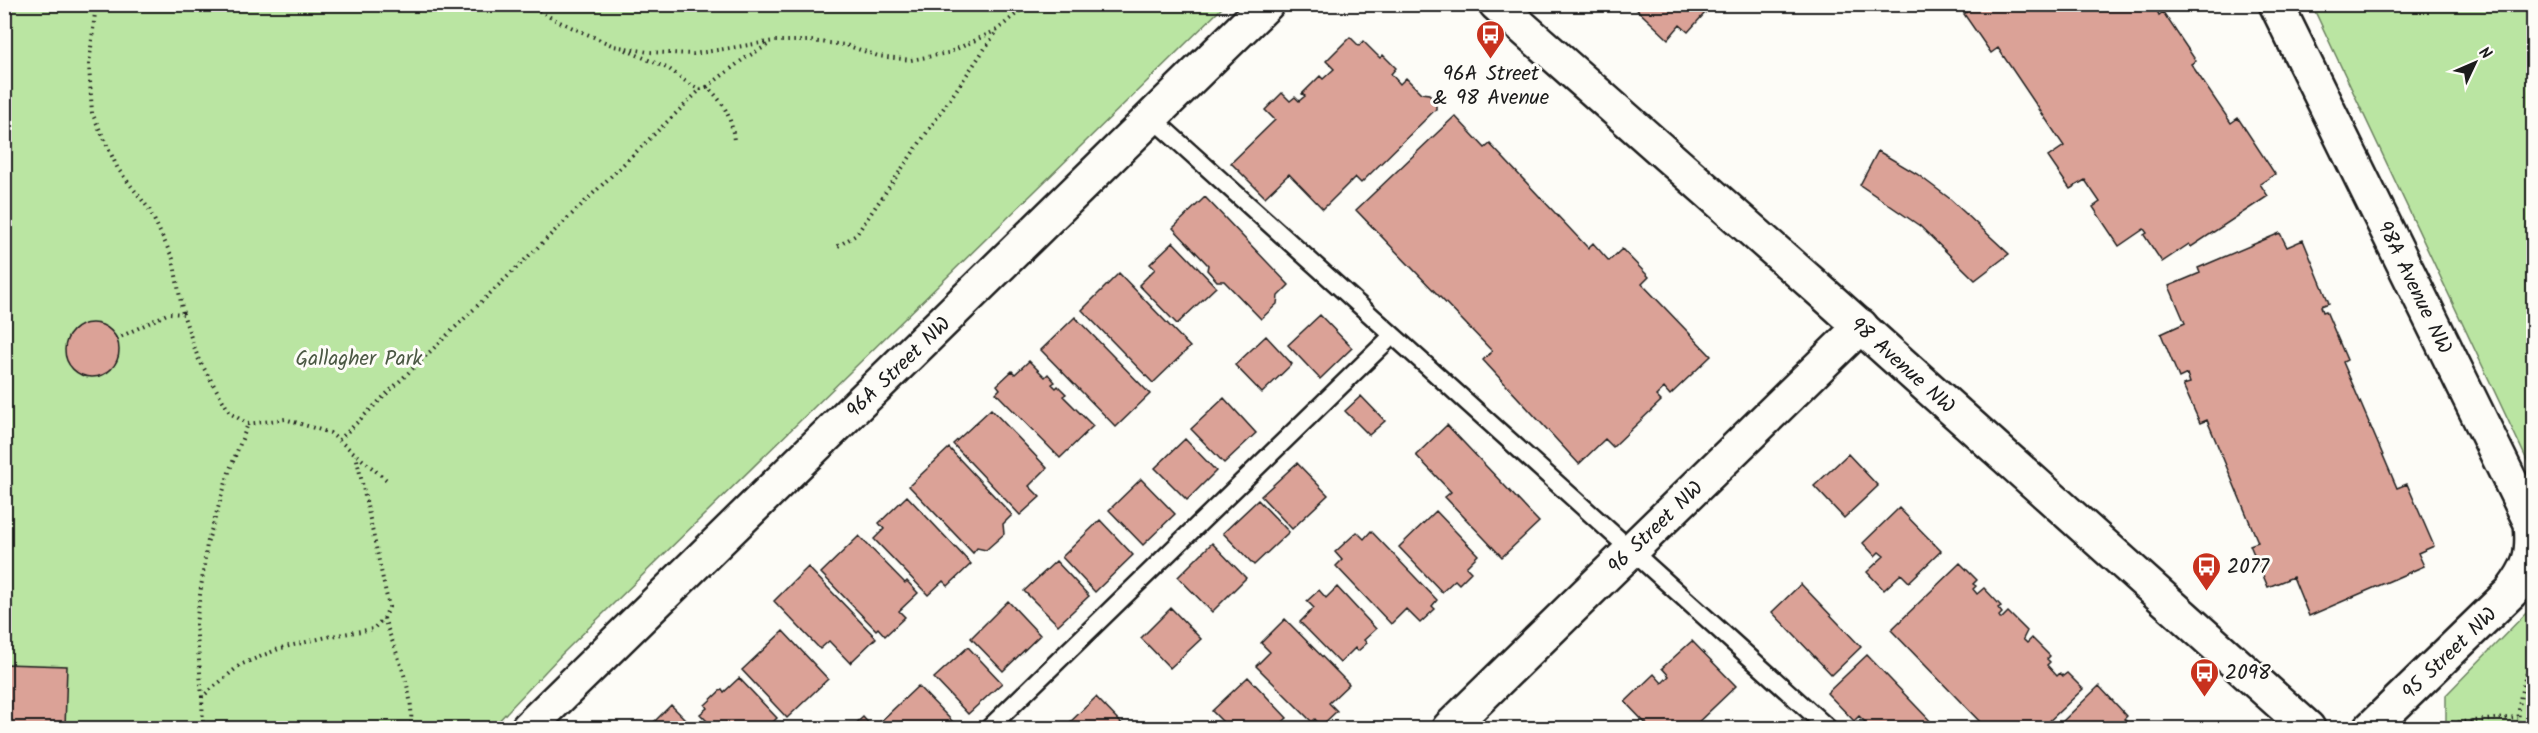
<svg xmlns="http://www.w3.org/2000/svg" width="2538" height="733" font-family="Kalam,sans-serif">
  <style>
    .green { fill: #bae5a2; stroke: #6b805f; stroke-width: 1.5 }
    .building { fill: #dba297; stroke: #1c1c1c; stroke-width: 1.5 }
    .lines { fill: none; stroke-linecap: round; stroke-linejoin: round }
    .service-casing { stroke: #1c1c1c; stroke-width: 21 }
    .minor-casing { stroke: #1c1c1c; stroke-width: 38 }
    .secondary-casing { stroke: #1c1c1c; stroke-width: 38 }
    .path { stroke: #1c1c1c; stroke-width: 4; stroke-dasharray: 1.5 4.5; stroke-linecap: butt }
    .service { stroke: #fdfcf7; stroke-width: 16 }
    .minor { stroke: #fdfcf7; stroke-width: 33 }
    .secondary { stroke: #fdfcf7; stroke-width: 33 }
    .labels { text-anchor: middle; stroke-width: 6; stroke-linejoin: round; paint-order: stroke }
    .poi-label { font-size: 21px; fill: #1c1c1c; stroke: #fdfcf7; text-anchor: start }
    .street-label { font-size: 21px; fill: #1c1c1c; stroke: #fdfcf7 }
    .park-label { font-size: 21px; fill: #4b5844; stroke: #fdfcf7 }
  </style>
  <rect width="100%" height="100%" fill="#fdfcf7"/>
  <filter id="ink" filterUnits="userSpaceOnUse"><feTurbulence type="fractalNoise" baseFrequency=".0167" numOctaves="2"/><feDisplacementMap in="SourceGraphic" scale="12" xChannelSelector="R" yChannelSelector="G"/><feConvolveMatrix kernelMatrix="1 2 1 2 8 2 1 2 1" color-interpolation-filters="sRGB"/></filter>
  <g filter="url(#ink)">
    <path class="green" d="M5 5H1225L562 654 492 728H5Z
      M2312 5H2533V473Z
      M2533 606V728H2446V695Z"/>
    <path class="building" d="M1631 4H1713L1688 32 1680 25 1668 39Z
      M1978 4H2154L2159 15 2163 12 2196 61 2191 64 2231 123 2238 118 2275 174 2260 184 2268 196 2191 247 2189 244 2162 262 2144 235 2147 233 2144 229 2119 246 2093 207 2100 202 2085 180 2070 189 2048 157 2064 146 1998 48 1991 53 1964 14Z
      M1350 37 1359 46 1363 41 1380 58 1383 55 1396 68 1391 74 1400 84 1406 78 1421 93 1429 94 1436 101V109L1361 183 1355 177 1323 209 1289 174 1265 197 1231 163 1275 120 1265 110 1282 93 1290 101 1295 97 1299 101 1305 96 1302 94 1320 76 1323 79 1334 69 1326 61Z
      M1455 116 1485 148 1490 144 1588 248 1593 243 1609 261 1622 249 1649 277 1642 284 1711 356 1670 395 1664 388 1656 396 1661 401 1613 447 1605 439 1579 464 1483 360 1492 351 1356 210Z
      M1878 151 1917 174 1949 198 2009 254 1975 280 1920 226 1860 185Z
      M1205 197 1289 285 1278 296 1277 304 1261 319 1224 281H1217L1207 270 1208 265 1173 228Z
      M2280 233 2287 247 2303 240 2329 303 2321 306 2323 312 2326 311 2347 360 2343 362 2397 488 2407 484 2434 546 2418 553 2424 566 2309 616 2293 577 2268 587 2250 545 2258 542 2207 420 2200 423 2183 385 2190 383 2187 374 2179 378 2161 334 2185 323 2169 286 2200 273 2198 268Z
      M1173 242 1216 287 1177 324 1139 285 1155 269 1150 264Z
      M1119 273 1190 347 1153 383 1082 310Z
      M1320 315 1352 348 1320 379 1288 345Z
      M1075 317 1150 394 1116 427 1041 350Z
      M65 350a27 27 0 1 1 54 0a27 27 0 1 1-54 0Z
      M1266 336 1292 364 1262 393 1235 365Z
      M1029 361 1045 377 1048 374 1055 382 1052 384 1056 388 1058 386 1066 394 1063 396 1093 426 1060 458 996 393 1000 389 997 385 1012 371 1015 374Z
      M1361 396 1385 421 1369 435 1345 411Z
      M1224 398 1256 433 1224 463 1191 429Z
      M991 409 1047 468 1029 486 1040 497 1020 515 953 444Z
      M1447 425 1539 522 1502 557 1445 497 1451 492 1416 455Z
      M1185 439 1216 471 1187 500 1155 468Z
      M949 448 1012 515 1003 524 1004 534 986 550 977 548 973 553 909 486Z
      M1848 454 1878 486 1844 518 1814 486Z
      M1297 463 1328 495 1292 529 1261 496Z
      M1141 479 1175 514 1143 545 1109 510Z
      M907 496 971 564 948 586 943 581 928 595 874 539 884 529 879 523Z
      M1258 500 1289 532 1254 565 1223 533Z
      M1899 508 1941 551 1909 582 1901 574 1884 590 1867 572 1884 556 1879 552 1875 556 1863 543Z
      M1436 511 1478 555 1466 567 1471 572 1459 584 1455 580 1442 592 1399 547Z
      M1100 520 1133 555 1095 592 1062 557Z
      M1371 531 1437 600 1432 606 1435 609 1420 623 1406 609 1391 624 1336 566 1342 560 1335 552 1357 532 1364 539Z
      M859 536 905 583 907 581 918 593 899 611 905 617 885 636 878 628 876 630 821 573Z
      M1212 543 1246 578 1212 612 1178 577Z
      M1056 561 1089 596 1058 625 1024 591Z
      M1960 563 1977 580 1973 584 1976 586 1973 589 1977 594 1984 588 2001 606 1998 608 2002 613 1999 616 2001 619 2008 612 2027 631 2023 639 2027 643 2032 638 2050 656 2047 659 2050 662 2047 665 2057 676 2060 673 2063 676 2067 673 2083 689 2042 728H1986L1891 630Z
      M808 567 876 638 850 663 829 641 820 649 774 601Z
      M1801 584 1861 647 1832 675 1772 612Z
      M1337 587 1376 629 1364 640 1367 643 1358 651 1355 648 1340 663 1300 622 1314 608 1307 601 1319 590 1326 598Z
      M1008 601 1040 635 1003 671 971 638Z
      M1171 608 1201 639 1170 668 1141 638Z
      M1285 619 1349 684 1329 703 1337 711 1321 726 1315 719 1312 722 1256 666 1270 652 1261 643Z
      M783 631 828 679 787 718 742 670Z
      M1692 641 1736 686 1692 728H1650L1625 702 1654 674 1662 683 1669 676 1662 668Z
      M968 647 1002 683 968 714 934 678Z
      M1867 655 1937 728H1871L1859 716 1854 721 1827 693Z
      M4 664 67 666 65 728H4Z
      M1248 677 1287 718 1276 728H1229L1212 711Z
      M739 678 777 718 767 728H714L700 714 707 708 705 705 722 689 724 692Z
      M918 686 955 724 951 728H889L881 721Z
      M2099 686 2127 716 2124 719 2129 724 2131 722 2138 728H2064L2060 724Z
      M1096 697 1126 728H1064Z
      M671 705 694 728H648Z
      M863 717 873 728H851Z"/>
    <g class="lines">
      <defs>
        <path id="service" d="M1151 117C1376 322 1604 523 1828 728
          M989 728 1392 336"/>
        <path id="minor" d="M2276 4 2531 523C2534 554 2530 567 2511 592L2371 728
          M528 728 1267 4
          M1449 728 1861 326"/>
        <path id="secondary" d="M1496 4 1824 294 2308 728"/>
      </defs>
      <use href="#service" class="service-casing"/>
      <use href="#minor" class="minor-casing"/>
      <use href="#secondary" class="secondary-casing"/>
      <path class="path" d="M96 4 89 65 92 113 118 169 149 209 173 259 183 314
        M529 4 553 19 614 46 648 52 693 54 774 41H811L846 45 878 56 911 60 948 53 982 37 997 30 1028 4
        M626 50 669 69 692 86 701 89 707 87C724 102 732 118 734 141
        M707 87 745 58 771 43
        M838 246 856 235 997 31
        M116 339 169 313 183 314 198 358 230 413 248 424 285 419 330 433 388 481
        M339 440 701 89
        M384 618C394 649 417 696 410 728
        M202 697 196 624 207 544 230 469 248 424
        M203 728 202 697 240 665 281 648 331 636 373 629 384 618 389 607 356 455
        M2435 728 2441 724 2518 717
        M2519 728C2517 705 2523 678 2534 657"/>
      <use href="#service" class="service"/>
      <use href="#minor" class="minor"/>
      <use href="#secondary" class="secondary"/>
    </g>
  </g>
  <defs>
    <symbol id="bus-pin" viewBox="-11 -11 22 30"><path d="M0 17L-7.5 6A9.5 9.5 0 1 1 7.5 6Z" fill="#c8321e" stroke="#fdfcf7"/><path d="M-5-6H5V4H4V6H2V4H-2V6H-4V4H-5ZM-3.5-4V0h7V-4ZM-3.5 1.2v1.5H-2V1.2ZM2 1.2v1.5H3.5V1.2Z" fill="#fff"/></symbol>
  </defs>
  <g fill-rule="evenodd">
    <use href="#bus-pin" x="1474" y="18" width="33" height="45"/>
    <use href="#bus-pin" x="2190" y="550" width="33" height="45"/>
    <use href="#bus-pin" x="2188" y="656" width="33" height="45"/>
  </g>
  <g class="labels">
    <g class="poi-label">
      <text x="1491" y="80" text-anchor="middle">96A Street<tspan x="1491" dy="24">&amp; 98 Avenue</tspan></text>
      <text x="2227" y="573">2077</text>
      <text x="2225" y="679">2098</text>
    </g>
    <g class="street-label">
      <text transform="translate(2415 287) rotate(64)" y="7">98A Avenue NW</text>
      <text transform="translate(1903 365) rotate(42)" y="7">98 Avenue NW</text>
      <text transform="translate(898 367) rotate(-44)" y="7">96A Street NW</text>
      <text transform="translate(1655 527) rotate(-44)" y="7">96 Street NW</text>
      <text transform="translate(2449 653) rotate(-44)" y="7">95 Street NW</text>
    </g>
    <g class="park-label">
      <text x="359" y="365">Gallagher Park</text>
    </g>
  </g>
  <rect width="2538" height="733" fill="none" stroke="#fdfcf7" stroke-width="24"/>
  <rect x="12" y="12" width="2514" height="709" fill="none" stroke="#1c1c1c" stroke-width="2" filter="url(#ink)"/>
  <g transform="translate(2475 63) rotate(46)" stroke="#fdfcf7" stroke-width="4.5" paint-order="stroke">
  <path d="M0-4.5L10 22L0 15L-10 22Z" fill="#1c1c1c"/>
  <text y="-9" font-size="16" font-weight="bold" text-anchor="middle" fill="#1c1c1c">N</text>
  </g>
</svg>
